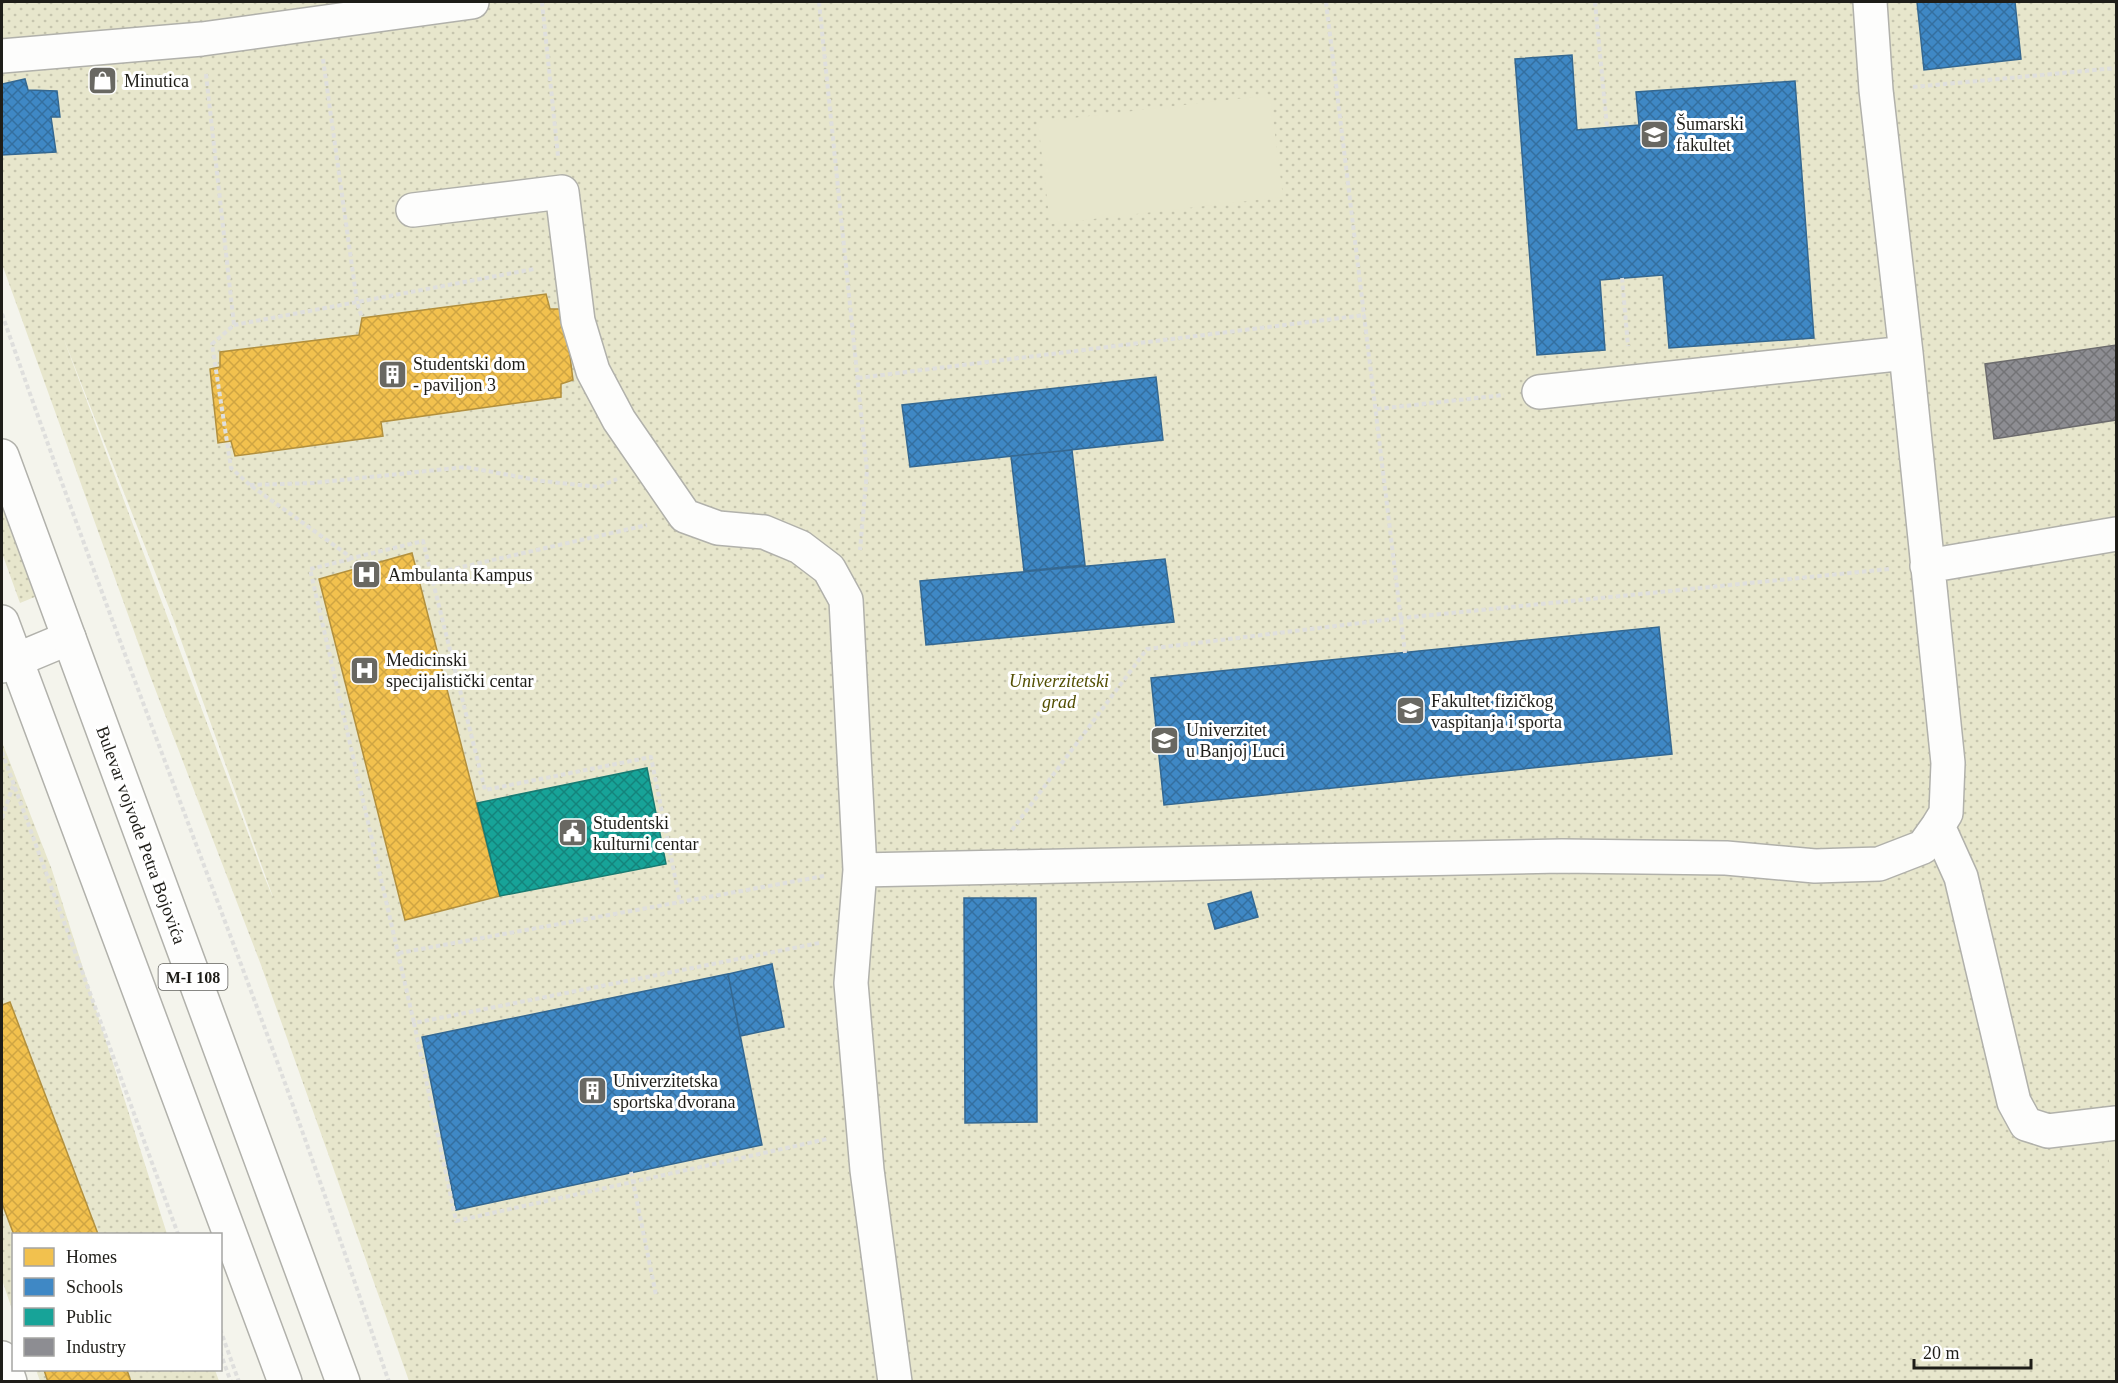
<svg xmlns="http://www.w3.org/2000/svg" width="2118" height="1383" font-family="Georgia,serif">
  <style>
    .green { fill: url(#green-dots); fill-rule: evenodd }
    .pitch { fill: #e7e6cc }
    .homes { fill: url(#homes-cross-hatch); stroke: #b2903e; stroke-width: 1.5 }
    .schools { fill: url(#schools-cross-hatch); stroke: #356891; stroke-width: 1.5 }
    .public { fill: url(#public-cross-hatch); stroke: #197b72; stroke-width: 1.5 }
    .industry { fill: url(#industry-cross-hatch); stroke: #6c6b6d; stroke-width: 1.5 }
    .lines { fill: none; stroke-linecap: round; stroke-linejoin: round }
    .minor-casing { stroke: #b1b1ab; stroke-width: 36 }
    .major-casing { stroke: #b1b1ab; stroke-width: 36 }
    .path { stroke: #dfdfdd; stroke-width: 4; stroke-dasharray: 4.5 3; stroke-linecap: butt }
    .minor { stroke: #fdfdfc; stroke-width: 33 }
    .major { stroke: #fdfdfc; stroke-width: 33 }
    .labels { text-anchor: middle; stroke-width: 6; stroke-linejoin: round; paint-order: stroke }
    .shield { fill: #fff; stroke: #62615d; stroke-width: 1.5 }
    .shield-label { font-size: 16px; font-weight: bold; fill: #1e1d18 }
    .poi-label { font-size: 18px; fill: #1e1d18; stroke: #fff; text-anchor: start }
    .park-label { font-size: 18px; font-style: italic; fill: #534f03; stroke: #fff }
    .street-label { font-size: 18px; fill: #1e1d18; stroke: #fff }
  </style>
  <defs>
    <pattern id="green-dots" width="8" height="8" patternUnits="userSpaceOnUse" patternTransform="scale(1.5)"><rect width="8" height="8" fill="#e7e6cc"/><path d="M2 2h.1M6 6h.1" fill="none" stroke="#c6c5ae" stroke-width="1.8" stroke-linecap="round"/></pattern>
    <pattern id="homes-cross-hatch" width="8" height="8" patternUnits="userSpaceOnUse" patternTransform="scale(1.5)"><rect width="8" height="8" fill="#f2c14e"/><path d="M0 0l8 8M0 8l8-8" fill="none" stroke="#cfa543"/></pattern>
    <pattern id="schools-cross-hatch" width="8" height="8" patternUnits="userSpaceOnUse" patternTransform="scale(1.5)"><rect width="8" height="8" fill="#3f88c5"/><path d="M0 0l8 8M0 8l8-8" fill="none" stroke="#346f9f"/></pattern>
    <pattern id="public-cross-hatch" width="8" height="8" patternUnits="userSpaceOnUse" patternTransform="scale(1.5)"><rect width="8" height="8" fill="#17a398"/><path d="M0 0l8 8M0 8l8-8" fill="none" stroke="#14847b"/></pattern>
    <pattern id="industry-cross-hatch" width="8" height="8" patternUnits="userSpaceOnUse" patternTransform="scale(1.5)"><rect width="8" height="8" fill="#8d8d92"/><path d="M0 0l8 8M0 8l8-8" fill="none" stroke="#737376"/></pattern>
  </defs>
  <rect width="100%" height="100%" fill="#f4f4ec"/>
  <path class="green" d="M2 2H2116V1381H409L261 965 149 673 2 264ZM63 337 173 618 274 900 264 876Z
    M2 500 42 594 20 603 2 553Z
    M2 742 52 870 167 1234H14L13 1312 2 1280Z
    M36 1370H215L219 1381H40Z"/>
  <path class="pitch" d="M1270 95 1283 197 1050 224 1038 122Z
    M2116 1133V1220L2106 1135Z"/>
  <path class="homes" d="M546 294 550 309H564L573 380 561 384V397L381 422 383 436 235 456 231 441 218 443 210 369 220 367V352L359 335 362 318Z
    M412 553 500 896 405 920 319 579Z
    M10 1002 98 1234 14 1235 2 1203V1005Z
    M44 1370H127L131 1382H48Z"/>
  <path class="schools" d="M1917 2H2015L2021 59 1924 70Z
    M1572 55 1577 130 1639 125 1636 92 1795 81 1814 338 1669 348 1663 275 1600 280 1605 350 1537 355 1515 59Z
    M25 79 28 90 57 91 60 117H51L56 152 2 155V84Z
    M1156 377 1163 440 910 467 902 405Z
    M1072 450 1085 565 1024 571 1011 456Z
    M1165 559 1174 622 926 645 920 581Z
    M1659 627 1672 754 1164 805 1151 678Z
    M1251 892 1258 917 1215 929 1208 904Z
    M964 898H1036L1037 1122 965 1123Z
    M772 964 784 1027 740 1036 728 974Z
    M728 974 762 1145 456 1210 422 1037Z"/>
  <path class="public" d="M647 768 666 864 500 896 477 803Z"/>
  <path class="industry" d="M2116 345V420L1994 439 1985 364Z"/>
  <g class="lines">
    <defs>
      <path id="minor" d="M2 56 202 39 472 2
        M413 210 562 192 578 321 593 371 619 420 685 516 718 528 764 532 800 547 829 569 846 600 860 870 851 983 867 1170 895 1382
        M1539 392 1906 353
        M1927 566 2116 534
        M2 666 69 638
        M1938 826 1961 877 2014 1102 2026 1124 2048 1131 2116 1123
        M860 870 1562 856 1726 858 1815 866 1879 864 1923 847 1938 826 1946 813 1948 763 1906 353 1876 90 1870 2
        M2 1358 10 1382"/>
      <path id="major" d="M2 456 343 1382
        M2 622 285 1382"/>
    </defs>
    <use href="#minor" class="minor-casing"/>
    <use href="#major" class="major-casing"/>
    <path class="path" d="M542 2 558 156
      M819 2 867 471 860 550
      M1326 2 1405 653
      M1595 2 1607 127
      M323 59 357 302 362 318
      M206 74 234 325 212 344 231 468 250 485 352 558 423 541 431 574 647 525
      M1913 87 2116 68
      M1622 278 1628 346
      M2 314C85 553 176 789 264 1026 308 1144 348 1263 389 1382
      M234 325 534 269
      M858 378 1365 315
      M1377 409 1504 395
      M250 485 313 483 465 467 542 481 599 487 617 479
      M351 559 310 569 414 1023
      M431 574 485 790 651 757 680 902
      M2 752 178 1234
      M2 818 13 786
      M1012 830 1147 649 1401 618 1890 569
      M819 943 414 1023 456 1221 827 1139
      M399 953 824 876
      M631 1172 656 1295
      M220 1329 239 1382
      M220 1352 231 1382"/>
    <use href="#minor" class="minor"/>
    <use href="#major" class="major"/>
  </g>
  <defs>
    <symbol id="shop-square" viewBox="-11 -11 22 22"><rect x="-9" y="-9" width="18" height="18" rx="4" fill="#696862" stroke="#fff"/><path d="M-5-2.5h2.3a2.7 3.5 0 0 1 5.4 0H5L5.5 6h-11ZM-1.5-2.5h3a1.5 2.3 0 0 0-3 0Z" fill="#fff"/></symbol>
    <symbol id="university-square" viewBox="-11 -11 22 22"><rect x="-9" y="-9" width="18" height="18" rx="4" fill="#696862" stroke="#fff"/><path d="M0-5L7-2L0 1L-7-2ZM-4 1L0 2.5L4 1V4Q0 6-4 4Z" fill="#fff"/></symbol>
    <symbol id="building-square" viewBox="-11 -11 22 22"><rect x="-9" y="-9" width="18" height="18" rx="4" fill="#696862" stroke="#fff"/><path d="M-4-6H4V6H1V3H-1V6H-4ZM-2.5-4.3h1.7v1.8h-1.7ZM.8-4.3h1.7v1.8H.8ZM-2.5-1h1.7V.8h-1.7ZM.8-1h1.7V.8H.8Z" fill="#fff"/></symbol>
    <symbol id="hospital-square" viewBox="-11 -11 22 22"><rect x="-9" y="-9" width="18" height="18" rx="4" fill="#696862" stroke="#fff"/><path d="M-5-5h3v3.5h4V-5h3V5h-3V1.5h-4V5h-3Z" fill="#fff"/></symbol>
    <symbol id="civic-square" viewBox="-11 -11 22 22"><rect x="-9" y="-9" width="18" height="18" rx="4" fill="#696862" stroke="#fff"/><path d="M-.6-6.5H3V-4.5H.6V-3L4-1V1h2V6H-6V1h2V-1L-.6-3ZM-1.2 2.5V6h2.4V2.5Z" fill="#fff"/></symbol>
  </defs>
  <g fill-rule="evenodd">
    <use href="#shop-square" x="86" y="64" width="33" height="33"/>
    <use href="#university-square" x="1638" y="118" width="33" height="33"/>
    <use href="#building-square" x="376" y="358" width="33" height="33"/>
    <use href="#hospital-square" x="350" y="558" width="33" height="33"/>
    <use href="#hospital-square" x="348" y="654" width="33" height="33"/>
    <use href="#university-square" x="1394" y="694" width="33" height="33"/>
    <use href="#university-square" x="1148" y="724" width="33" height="33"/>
    <use href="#civic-square" x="556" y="816" width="33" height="33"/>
    <use href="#building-square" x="576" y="1074" width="33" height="33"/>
  </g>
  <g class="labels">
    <rect class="shield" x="158.5" y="964" width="69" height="26" rx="4.5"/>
    <g class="shield-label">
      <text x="193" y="983">M-I 108</text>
    </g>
    <g class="poi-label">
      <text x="124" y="87">Minutica</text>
      <text x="1676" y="130">Šumarski<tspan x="1676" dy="21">fakultet</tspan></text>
      <text x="413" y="370">Studentski dom<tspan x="413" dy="21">- paviljon 3</tspan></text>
      <text x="388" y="581">Ambulanta Kampus</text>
      <text x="386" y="666">Medicinski<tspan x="386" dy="21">specijalistički centar</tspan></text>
      <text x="1431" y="707">Fakultet fizičkog<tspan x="1431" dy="21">vaspitanja i sporta</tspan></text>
      <text x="1186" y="736">Univerzitet<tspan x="1186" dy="21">u Banjoj Luci</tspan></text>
      <text x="593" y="829">Studentski<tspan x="593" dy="21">kulturni centar</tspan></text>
      <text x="613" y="1087">Univerzitetska<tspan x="613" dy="21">sportska dvorana</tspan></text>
    </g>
    <g class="park-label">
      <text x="1059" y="687">Univerzitetski<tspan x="1059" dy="21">grad</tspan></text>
    </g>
    <g class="street-label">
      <text transform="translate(141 835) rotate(70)" y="6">Bulevar vojvode Petra Bojovića</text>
    </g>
  </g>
  <rect width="2118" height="1383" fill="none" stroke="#1e1d18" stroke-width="6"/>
  <rect x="12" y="1233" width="210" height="138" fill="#ffffff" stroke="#a5a5a3" stroke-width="1.5"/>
  <rect x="24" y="1248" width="30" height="18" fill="#f2c14e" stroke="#a5a5a3" stroke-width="1.5"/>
  <text x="66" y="1263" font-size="18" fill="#1e1d18">Homes</text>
  <rect x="24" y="1278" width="30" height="18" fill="#3f88c5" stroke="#a5a5a3" stroke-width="1.5"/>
  <text x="66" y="1293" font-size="18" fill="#1e1d18">Schools</text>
  <rect x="24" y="1308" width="30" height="18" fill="#17a398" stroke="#a5a5a3" stroke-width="1.5"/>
  <text x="66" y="1323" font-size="18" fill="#1e1d18">Public</text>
  <rect x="24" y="1338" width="30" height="18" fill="#8d8d92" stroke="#a5a5a3" stroke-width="1.5"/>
  <text x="66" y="1353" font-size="18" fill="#1e1d18">Industry</text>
  <path d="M1914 1359v9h117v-9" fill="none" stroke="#1e1d18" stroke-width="3"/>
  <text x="1923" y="1359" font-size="18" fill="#1e1d18" stroke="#ffffff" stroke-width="4.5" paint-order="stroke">20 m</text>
</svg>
